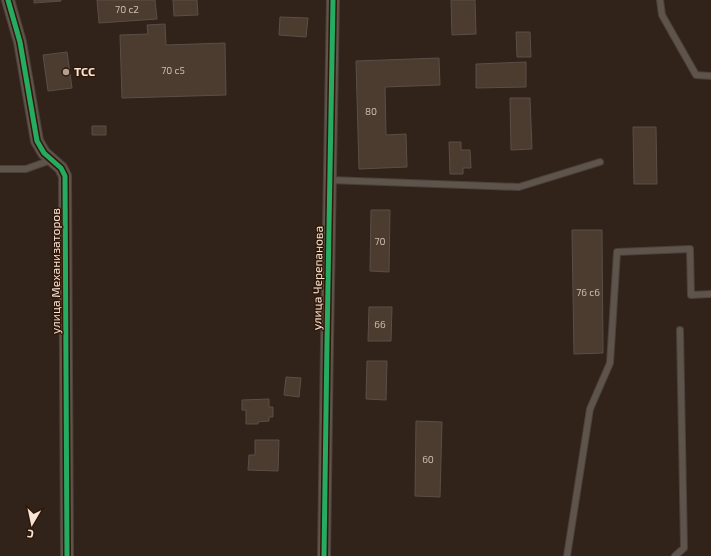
<svg xmlns="http://www.w3.org/2000/svg" width="711" height="556" font-family="'Exo 2',sans-serif">
  <style>
    .building { fill: #4c3c30; stroke: #5a4e46 }
    .lines { fill: none; stroke-linecap: round; stroke-linejoin: round }
    .service-casing { stroke: #4c403a; stroke-width: 8 }
    .minor-casing { stroke: #4c403a; stroke-width: 14 }
    .service { stroke: #5e544c; stroke-width: 6 }
    .minor { stroke: #5e544c; stroke-width: 12 }
    .cycleway-casing { stroke: #311807; stroke-width: 8 }
    .cycleway { stroke: #26ab63; stroke-width: 5 }
    .poi-dot { fill: #b1a096; stroke: #311807; stroke-width: 1.5 }
    .labels { text-anchor: middle; stroke-width: 3; stroke-linejoin: round; paint-order: stroke }
    .number-label { font-size: 10px; fill: #ccbaaf }
    .poi-label { font-size: 12px; font-weight: bold; fill: #f6e4d9; stroke: #311807; text-anchor: start }
    .street-label { font-size: 12px; fill: #f6e4d9; stroke: #311807 }
  </style>
  <rect width="100%" height="100%" fill="#31231a"/>
  <path class="building" d="M34 0H61V1L34 3Z
    M97 0H155L157 19 99 23Z
    M173 0H197L198 15 174 16Z
    M451 0H475L476 34 452 35Z
    M280 17 308 18 306 37 279 35Z
    M165 24 166 45 225 43 226 95 122 98 120 35 148 34 147 25Z
    M516 32H530L531 57H517Z
    M67 52 72 88 48 91 43 55Z
    M439 58 440 85 385 87 386 135 406 134 407 167 359 169 356 61Z
    M526 62V87L476 88V64Z
    M510 98H530L532 149 511 150Z
    M92 126H106V135H92Z
    M633 127H656L657 184H634Z
    M449 142H461V150H470L471 168H463V174H450Z
    M371 210H390L389 272 370 271Z
    M572 230H602L603 353 574 354Z
    M369 307H392L391 341H368Z
    M367 361H387L386 400 366 399Z
    M286 377 301 378 299 397 284 395Z
    M269 399V407H273V417H269V421L258 422V424H246V410H242V400Z
    M416 421 442 422 440 497 415 496Z
    M255 440H279L278 471 248 470 249 455H255Z"/>
  <g class="lines">
    <defs>
      <path id="service" d="M660 0 662 15 696 75 711 76
        M0 169H26L51 160
        M330 180 519 187 600 162
        M567 556 590 409 610 363 617 252 690 249 691 295 711 294
        M675 556 684 548 680 330"/>
      <path id="minor" d="M8 0 20 42 37 141 44 153 61 168 65 176 67 556
        M324 556 327 342 333 0"/>
    </defs>
    <use href="#service" class="service-casing"/>
    <use href="#minor" class="minor-casing"/>
    <use href="#service" class="service"/>
    <use href="#minor" class="minor"/>
    <defs>
      <path id="cycleway" d="M8 0 20 42 37 141 44 153 61 168 65 176 67 556
        M324 556 327 342 333 0"/>
    </defs>
    <use href="#cycleway" class="cycleway-casing"/>
    <use href="#cycleway" class="cycleway"/>
  </g>
  <circle class="poi-dot" cx="66" cy="72" r="4"/>
  <g class="labels">
    <g class="number-label">
      <text x="127" y="13">70 с2</text>
      <text x="173" y="74">70 с5</text>
      <text x="371" y="115">80</text>
      <text x="380" y="245">70</text>
      <text x="588" y="296">76 с6</text>
      <text x="380" y="328">66</text>
      <text x="428" y="463">60</text>
    </g>
    <g class="poi-label">
      <text x="74" y="76">ТСС</text>
    </g>
    <g class="street-label">
      <text transform="translate(56 271) rotate(-90)" y="4">улица Механизаторов</text>
      <text transform="translate(318 278) rotate(-89)" y="4">улица Черепанова</text>
    </g>
  </g>
  <g transform="translate(32 524) rotate(189)" stroke="#311807" stroke-width="3" paint-order="stroke">
  <path d="M0-3L7 15L0 10L-7 15Z" fill="#f6e4d9"/>
  <text y="-6" font-size="11" font-weight="bold" text-anchor="middle" fill="#f6e4d9">С</text>
  </g>
</svg>
